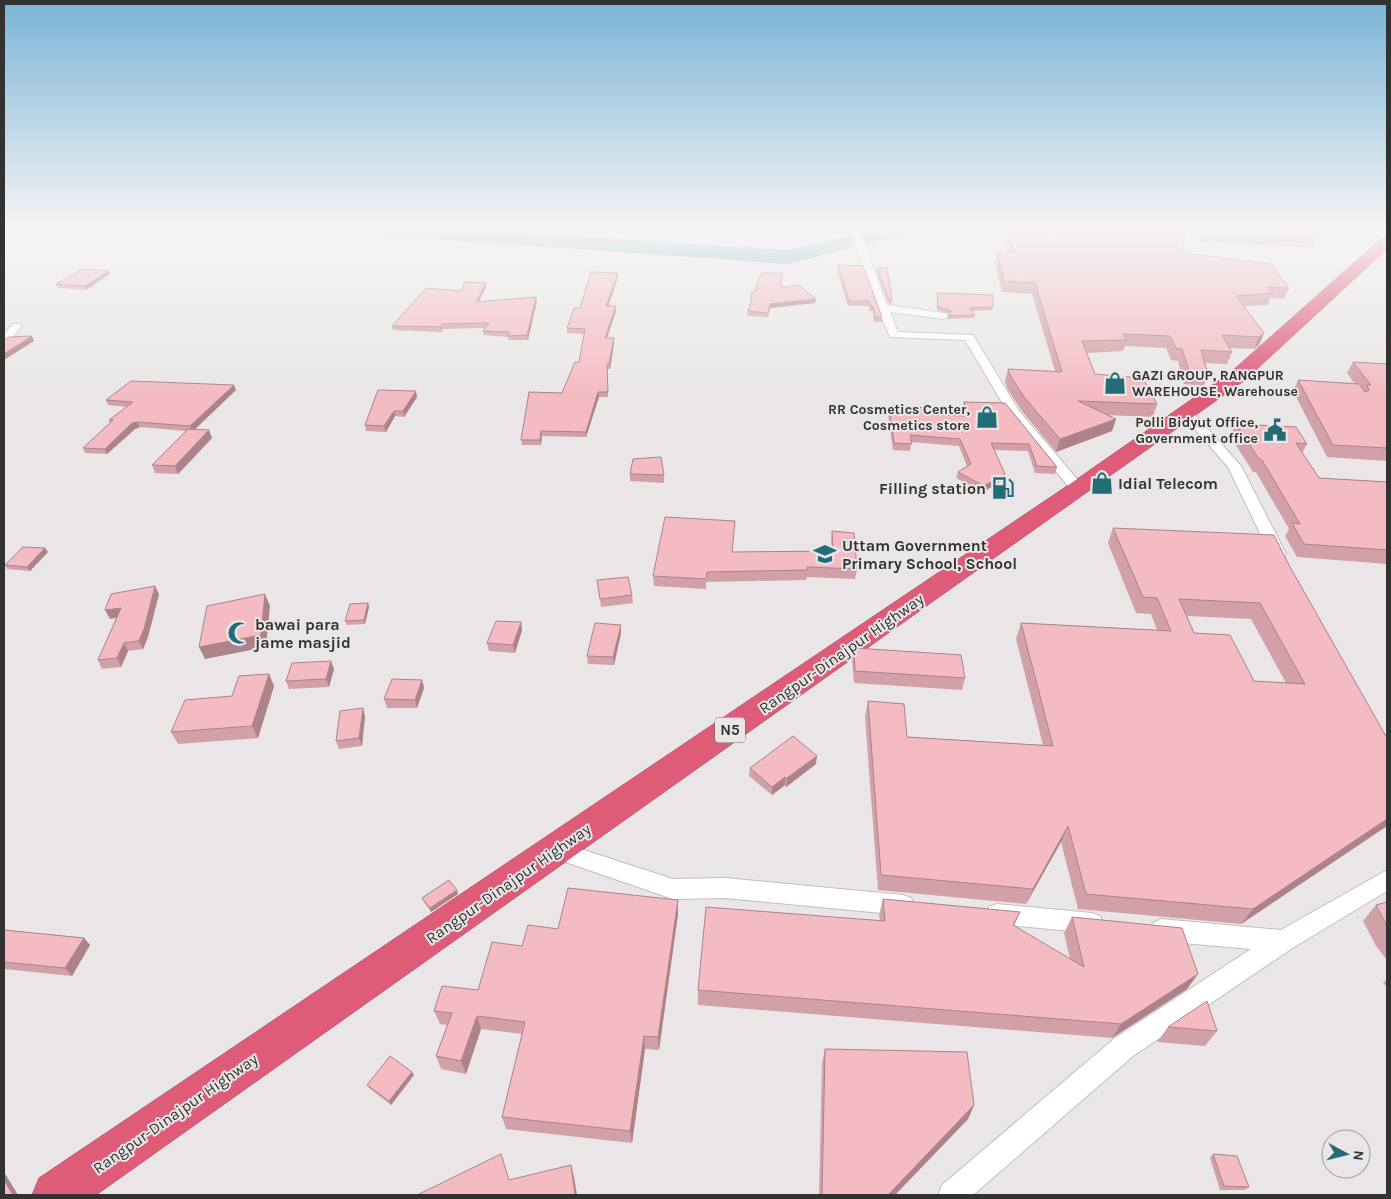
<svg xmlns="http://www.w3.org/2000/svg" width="1391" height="1199" font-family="Karla,sans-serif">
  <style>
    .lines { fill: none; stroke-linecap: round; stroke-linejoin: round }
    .river { fill: #75b4be; fill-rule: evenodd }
    .street-casing { stroke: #c2bebf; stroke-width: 2 }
    .highway-casing { stroke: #a24d60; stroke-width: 1 }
    .street { fill: #fff; fill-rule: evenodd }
    .highway { fill: #de5c78; fill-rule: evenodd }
    .wall { fill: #d2a1a8; fill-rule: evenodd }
    .shaded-wall { fill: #ab8388 }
    .building { fill: #f4bbc3; stroke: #ab8388; fill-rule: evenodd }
    .labels { text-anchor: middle; stroke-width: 4; stroke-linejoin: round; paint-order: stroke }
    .far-poi-label { font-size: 14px; font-weight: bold; fill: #333232; stroke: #eae6e7; text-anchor: end }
    .shield { fill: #eae6e7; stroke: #6a6868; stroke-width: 1 }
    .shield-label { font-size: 15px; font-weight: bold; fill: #333232 }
    .poi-label { font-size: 16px; font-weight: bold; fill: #333232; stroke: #eae6e7; text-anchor: start }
    .street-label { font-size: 16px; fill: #333232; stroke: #eae6e7 }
  </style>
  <rect width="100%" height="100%" fill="#eae6e7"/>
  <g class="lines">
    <path class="river" d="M343 227H437L788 250 886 227H920L917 231 788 264 353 233 346 231Z"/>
    <defs>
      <path id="street" d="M850 227H858L887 305 944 313 949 316 944 319 890 312 898 332 973 335 1019 411 1083 486 1085 489 1083 492H1073L1010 416 965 340 890 337 872 295Z
        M17 323 22 326 8 342 4 343V334L13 324Z
        M1187 409 1191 410 1241 466 1286 554 1283 557H1273L1270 554 1228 467 1181 413Z
        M556 841 673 879 725 878 903 895 911 898 914 905 911 912 903 915 725 898 673 899 548 856 545 850 548 844Z
        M1387 870V891L1291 949 1133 1056 973 1195H938L942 1185 1115 1038 1251 949 1161 941 1153 937 1150 930 1153 923 1161 919 1281 930Z
        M997 904 1092 913 1100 916 1103 923 1100 930 1092 933 997 924 989 921 986 914 989 907Z"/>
      <path id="highway" d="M1387 236V249L1245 380 96 1195H32L39 1178 1070 484 1231 372 1382 238Z"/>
    </defs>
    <use href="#street" class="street-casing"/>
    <use href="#highway" class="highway-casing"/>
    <use href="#street" class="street"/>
    <use href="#highway" class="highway"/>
  </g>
  <path class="wall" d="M1043 227H1185L1183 253 1289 288 1284 299 1270 298 1268 305 1244 306 1264 333 1259 345 1254 349 1229 348 1232 352 1227 364 1205 363 1208 374 1204 386 1184 384 1178 361 1171 360 1166 348 1125 346 1123 351 1087 353 1095 374 1157 404 1153 417 1107 415 1116 419 1112 431 1056 452 1021 410 1007 388 1005 381 1008 369 1055 371 1032 294 1002 292 995 263 997 252 1008 253 1005 244 1007 234 1046 235 1043 228Z
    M1191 227H1309L1318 237 1314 248 1200 241Z
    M838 265 863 266 882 317V322H874L873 311H869V306H848L837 270Z
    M877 268 892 300 891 304 888 303 876 271Z
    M618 273V277L608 306 616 311 607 338 614 343 610 369H608V397H599L586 437 542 436 541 445H522L521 440 562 393 579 362 584 334 567 333V328L580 308Z
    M110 274 86 290 58 288 56 284Z
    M486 283V287L479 302 537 301 528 340H509L508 337 484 335 483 331 486 328 443 329 442 332 393 330 392 326 461 291Z
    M781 288 816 299 815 303 770 308 768 317 747 316 748 311 751 301V293Z
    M937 293 993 307 992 310 972 311 975 315 974 318 947 319 948 316 950 314 937 310Z
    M1353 362 1387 364V461L1327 457 1293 391 1298 380 1355 384 1347 373Z
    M236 390 194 430 212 438 178 474 155 473 152 465 186 431 140 427 135 429 107 454 85 453 83 448 110 423 109 420 127 407 108 405 106 400Z
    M417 397 404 417 395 416 386 432 366 431 365 425Z
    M964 402 1005 403 1057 467 1055 474 1035 473 1028 451 994 450 1005 474 1003 480 983 492 956 478 958 472 967 466 959 446 911 442 910 451 893 450 888 413 889 406 933 415 965 416 963 408Z
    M1236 424 1307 444 1302 453 1319 478 1387 482V564L1297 557 1285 536 1289 529 1256 472H1253L1230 436Z
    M630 474 664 475V483L630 481Z
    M735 521 732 552 832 551 831 541 832 531 857 569 855 579 807 577 806 580 706 582V589L654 586 653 576Z
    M1113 528 1290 567 1387 738V826L1241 924 1078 909 1061 842 1026 904 878 890 865 717 868 701 907 737 1043 745 1016 639 1021 623 1157 630 1151 614 1136 613 1108 543ZM1187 616 1251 619 1286 683 1254 681 1194 633Z
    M45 548 48 552 30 571 7 569 5 565Z
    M597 580 632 595 633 603 601 607Z
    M159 594 148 637 143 649 128 651 121 667 102 669 98 660 117 617 110 619Z
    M368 603 369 607 365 624 347 625 345 621Z
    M521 622 522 630 515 653 489 651 487 643Z
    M621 633 614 665 588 664 587 656Z
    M854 649 965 678 962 690 854 683 852 661Z
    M334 669 329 687 289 689 286 681Z
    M269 674 274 686 258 738 178 744 171 732Z
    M422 680 424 688 417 708H387L384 699Z
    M365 716 362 746 339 749 336 741Z
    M816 764 786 787 785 785 772 795 749 776 750 768Z
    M458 894 431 912 424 902 422 898Z
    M883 899 1020 912 1014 926 1070 959 1064 933 1072 917 1187 989 1112 1038 698 1005V990L880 920 879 915Z
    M678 900V914L659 1050 645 1049 632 1143 506 1129 502 1117 522 1034 481 1029 466 1074 441 1069 436 1056 447 1025 440 1024 434 1011 478 990 522 946 558 929Z
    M1387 902V960L1376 946 1363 921 1376 905Z
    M4 930 84 938 90 945 72 976 4 969Z
    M1387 979V987L1383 983Z
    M1168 1027 1217 1031 1205 1046 1157 1042Z
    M825 1049 974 1105 968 1119 895 1195H819L822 1063Z
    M414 1075 391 1105 369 1088 367 1085Z
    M1213 1154 1249 1187 1245 1190H1220L1210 1158Z"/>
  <path class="shaded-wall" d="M109 271 110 274 86 290 85 286Z
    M618 273V277L607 310 606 306Z
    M486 283V287L476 306V302Z
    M536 297 537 301 528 340 527 335Z
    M816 299 815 303 770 308 768 317 770 304Z
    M616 306V311L605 343V338Z
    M1264 333 1259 345 1254 349 1259 337Z
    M32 336 34 341 4 360V354Z
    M614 338V343L610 369 609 364Z
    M234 385 236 390 192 432 190 426Z
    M416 391 417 397 404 417 403 411Z
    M598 392 599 397 586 437V432Z
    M394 411 395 416 386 432 384 426Z
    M1116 419 1112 431 1056 452 1060 439Z
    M137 422 140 427 135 429 107 454 105 449 132 423Z
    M209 430 212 438 178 474 175 466Z
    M541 431 542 436 541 445 540 440Z
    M1005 474 1003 480 983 492 984 486Z
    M45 548 48 552 30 571 27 567Z
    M155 586 159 594 148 637 143 649 139 641Z
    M265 594 270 606 266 647 205 659 199 647Z
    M368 603 369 607 365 624 364 620Z
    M121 608 126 616 110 619 105 610Z
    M521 622 522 630 515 653 513 645Z
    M621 625V633L614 665 613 657Z
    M124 643 128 651 121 667 117 658Z
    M331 661 334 669 329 687 326 679Z
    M269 674 274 686 258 738 252 726Z
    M422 680 424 688 417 708 415 700Z
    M363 708 365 716 362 746 359 738Z
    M817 756 816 764 786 787 787 778Z
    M785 777V785L772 795V787Z
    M1387 819V826L1241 924 1253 909Z
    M1068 826 1061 842 1026 904 1033 889Z
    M457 890 458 894 431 912 430 908Z
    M678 900V914L659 1050 658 1037Z
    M84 938 90 945 72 976 65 968Z
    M1198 974 1187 989 1112 1038 1121 1024Z
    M477 1016 481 1029 466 1074 461 1061Z
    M644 1036 645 1049 632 1143 630 1131Z
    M412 1072 414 1075 391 1105 389 1101Z
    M974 1105 968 1119 895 1195H888Z
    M571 1165 574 1177 577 1195H575Z
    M4 1172 18 1195H13L4 1180Z"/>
  <path class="building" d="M1050 227H1185L1183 253 1271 264 1289 288 1267 287 1273 293 1236 296 1264 333 1259 337 1222 335 1232 352 1201 350 1208 374 1189 371 1182 349 1176 348 1170 336 1123 334 1127 340 1082 341 1095 374 1143 378 1157 404 1078 401 1116 419 1060 439 1024 397 1010 375 1008 369 1062 372 1035 283 1004 281 997 252 1016 253 1007 234 1054 235Z
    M1201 227H1309L1318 237 1203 230Z
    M838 265 863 266 882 317H875L873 306H870L869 301H849Z
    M877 268H887L892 300H889Z
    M82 269 109 271 85 286 56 284Z
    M591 272 618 273 606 306H616L605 338H614L609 364H607L608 392H598L586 432 541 431 540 440H521L529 392 562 393 575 362H579L585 329 567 328 574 308H580Z
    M761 273H782L781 288 798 285 816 299 770 304 768 313 748 311 752 299 751 293H754Z
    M465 282 486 283 476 302 536 297 527 335 508 336 509 332 483 331 489 323 442 324 441 327 392 326 426 288 461 291Z
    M937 293 993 295V307L969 308 975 315 948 316 951 313V311L938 307Z
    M32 336 4 354V340L9 337Z
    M1353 362 1387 364V448L1333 445 1298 380 1359 384 1365 392 1369 390 1367 385H1371Z
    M131 381 234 385 190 426 137 422 132 423 105 449 83 448 113 420H109L133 402 106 400Z
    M378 390 416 391 403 411H394L384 426 365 425Z
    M964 402 1005 403 1057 467 1037 466 1029 444 991 443 1005 474 984 486 958 472 971 464 960 439 910 435 912 444 894 443 889 406 932 408 933 415 968 416Z
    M1236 424 1296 427 1307 444 1296 443 1319 478 1387 482V550L1304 544 1292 523 1300 524 1262 460 1259 459Z
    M188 429 209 430 175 466 152 465Z
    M661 457 664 475 630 474 633 459Z
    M665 517 735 521 732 552 833 551 832 531 854 533 857 569 807 567V570L707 572 706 579 653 576Z
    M1113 528 1274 535 1290 567 1387 738V819L1253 909 1086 894 1068 826 1033 889 881 875 868 701 904 704 907 737 1053 746 1021 623 1171 631 1157 598 1143 597ZM1179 599 1260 603 1305 684 1254 681 1230 635 1194 633Z
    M23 547 45 548 27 567 5 565Z
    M628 577 632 595 600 599 597 580Z
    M155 586 144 629 139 641 124 643 117 658 98 660 121 608 105 610 111 594Z
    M265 594 261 635 199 647 207 606Z
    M368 603 364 620 345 621 350 604Z
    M496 621 521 622 513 645 487 643Z
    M595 623 621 625 613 657 587 656Z
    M855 648 961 655 965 678 855 671 854 649Z
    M331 661 326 679 286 681 292 663Z
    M269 674 252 726 171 732 185 700 232 696 239 676Z
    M392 679 422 680 415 700 384 699Z
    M363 708 359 738 336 741 340 711Z
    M793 736 817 756 787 778 785 777 772 787 750 768Z
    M449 880 457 890 430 908 422 898Z
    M568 888 678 900 658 1037 644 1036 630 1131 502 1117 525 1022 477 1016 461 1061 436 1056 452 1013 434 1011 442 986 478 990 492 942 522 946 528 925 558 929Z
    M883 899 1020 912 1013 925 1084 967 1072 917 1182 928 1198 974 1121 1024 698 990 706 907 885 921Z
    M1387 902V926L1376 905Z
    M4 930 84 938 65 968 4 962Z
    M1207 1001 1217 1031 1168 1027Z
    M825 1049 967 1052 974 1105 888 1195H822Z
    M390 1056 412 1072 389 1101 367 1085Z
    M501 1154 509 1180 571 1165 575 1195H417Z
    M1213 1154 1237 1156 1249 1187 1224 1186Z
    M4 1180 13 1195H4Z"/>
  <linearGradient id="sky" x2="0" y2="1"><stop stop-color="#7ab4d7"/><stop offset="0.58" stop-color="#f6f4f4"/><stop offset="1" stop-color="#f6f4f4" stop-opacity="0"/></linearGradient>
  <rect width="1391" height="394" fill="url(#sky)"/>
  <defs>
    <symbol id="shop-bare" viewBox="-9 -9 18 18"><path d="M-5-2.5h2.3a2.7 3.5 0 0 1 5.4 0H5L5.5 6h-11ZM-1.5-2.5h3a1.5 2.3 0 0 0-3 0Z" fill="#236d77" stroke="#eae6e7" stroke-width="2.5" paint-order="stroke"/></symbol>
    <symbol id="civic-bare" viewBox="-9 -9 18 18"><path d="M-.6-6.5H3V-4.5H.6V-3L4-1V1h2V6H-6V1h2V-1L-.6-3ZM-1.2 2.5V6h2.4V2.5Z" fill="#236d77" stroke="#eae6e7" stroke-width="2.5" paint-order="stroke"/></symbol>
    <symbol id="fuel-bare" viewBox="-9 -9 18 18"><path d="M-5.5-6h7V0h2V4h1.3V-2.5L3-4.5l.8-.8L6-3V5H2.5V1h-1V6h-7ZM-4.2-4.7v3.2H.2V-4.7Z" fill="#236d77" stroke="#eae6e7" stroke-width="2.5" paint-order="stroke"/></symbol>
    <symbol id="school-bare" viewBox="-9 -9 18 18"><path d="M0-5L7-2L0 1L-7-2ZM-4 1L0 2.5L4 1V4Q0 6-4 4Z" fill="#236d77" stroke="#eae6e7" stroke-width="2.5" paint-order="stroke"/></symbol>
    <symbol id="mosque-bare" viewBox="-9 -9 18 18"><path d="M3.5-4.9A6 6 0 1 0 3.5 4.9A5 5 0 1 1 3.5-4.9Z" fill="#236d77" stroke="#eae6e7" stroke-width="2.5" paint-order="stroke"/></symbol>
  </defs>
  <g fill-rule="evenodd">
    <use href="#shop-bare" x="1099" y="367" width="32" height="32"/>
    <use href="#shop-bare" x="971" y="401" width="32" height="32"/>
    <use href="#civic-bare" x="1259" y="414" width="32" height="32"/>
    <use href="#shop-bare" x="1086" y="467" width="32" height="32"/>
    <use href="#fuel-bare" x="987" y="472" width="32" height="32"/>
    <use href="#school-bare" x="809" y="538" width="32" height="32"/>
    <use href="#mosque-bare" x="223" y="617" width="32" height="32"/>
  </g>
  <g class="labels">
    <g class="far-poi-label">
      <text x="1132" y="380" text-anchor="start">GAZI GROUP, RANGPUR<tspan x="1132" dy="16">WAREHOUSE, Warehouse</tspan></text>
      <text x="970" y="414">RR Cosmetics Center,<tspan x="970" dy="16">Cosmetics store</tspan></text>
      <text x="1258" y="427">Polli Bidyut Office,<tspan x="1258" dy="16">Government office</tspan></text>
    </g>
    <rect class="shield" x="715" y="717.5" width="30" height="25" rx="4"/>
    <g class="shield-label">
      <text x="730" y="735">N5</text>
    </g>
    <g class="poi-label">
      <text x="1118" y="489">Idial Telecom</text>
      <text x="986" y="494" text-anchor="end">Filling station</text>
      <text x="842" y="551">Uttam Government<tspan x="842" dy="18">Primary School, School</tspan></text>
      <text x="255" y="630">bawai para<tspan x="255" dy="18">jame masjid</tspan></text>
    </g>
    <g class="street-label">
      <text transform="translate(841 653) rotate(-35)" y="6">Rangpur-Dinajpur Highway</text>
      <text transform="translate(508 883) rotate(-35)" y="6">Rangpur-Dinajpur Highway</text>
      <text transform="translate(175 1113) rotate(-35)" y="6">Rangpur-Dinajpur Highway</text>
    </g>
  </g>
  <rect width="1391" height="1199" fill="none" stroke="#333232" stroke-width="10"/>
  <g transform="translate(1346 1154) rotate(97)"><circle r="24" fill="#eae6e7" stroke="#a19e9f"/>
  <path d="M0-4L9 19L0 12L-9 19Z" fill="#236d77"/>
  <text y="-8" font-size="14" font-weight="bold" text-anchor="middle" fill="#333232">N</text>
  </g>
</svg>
